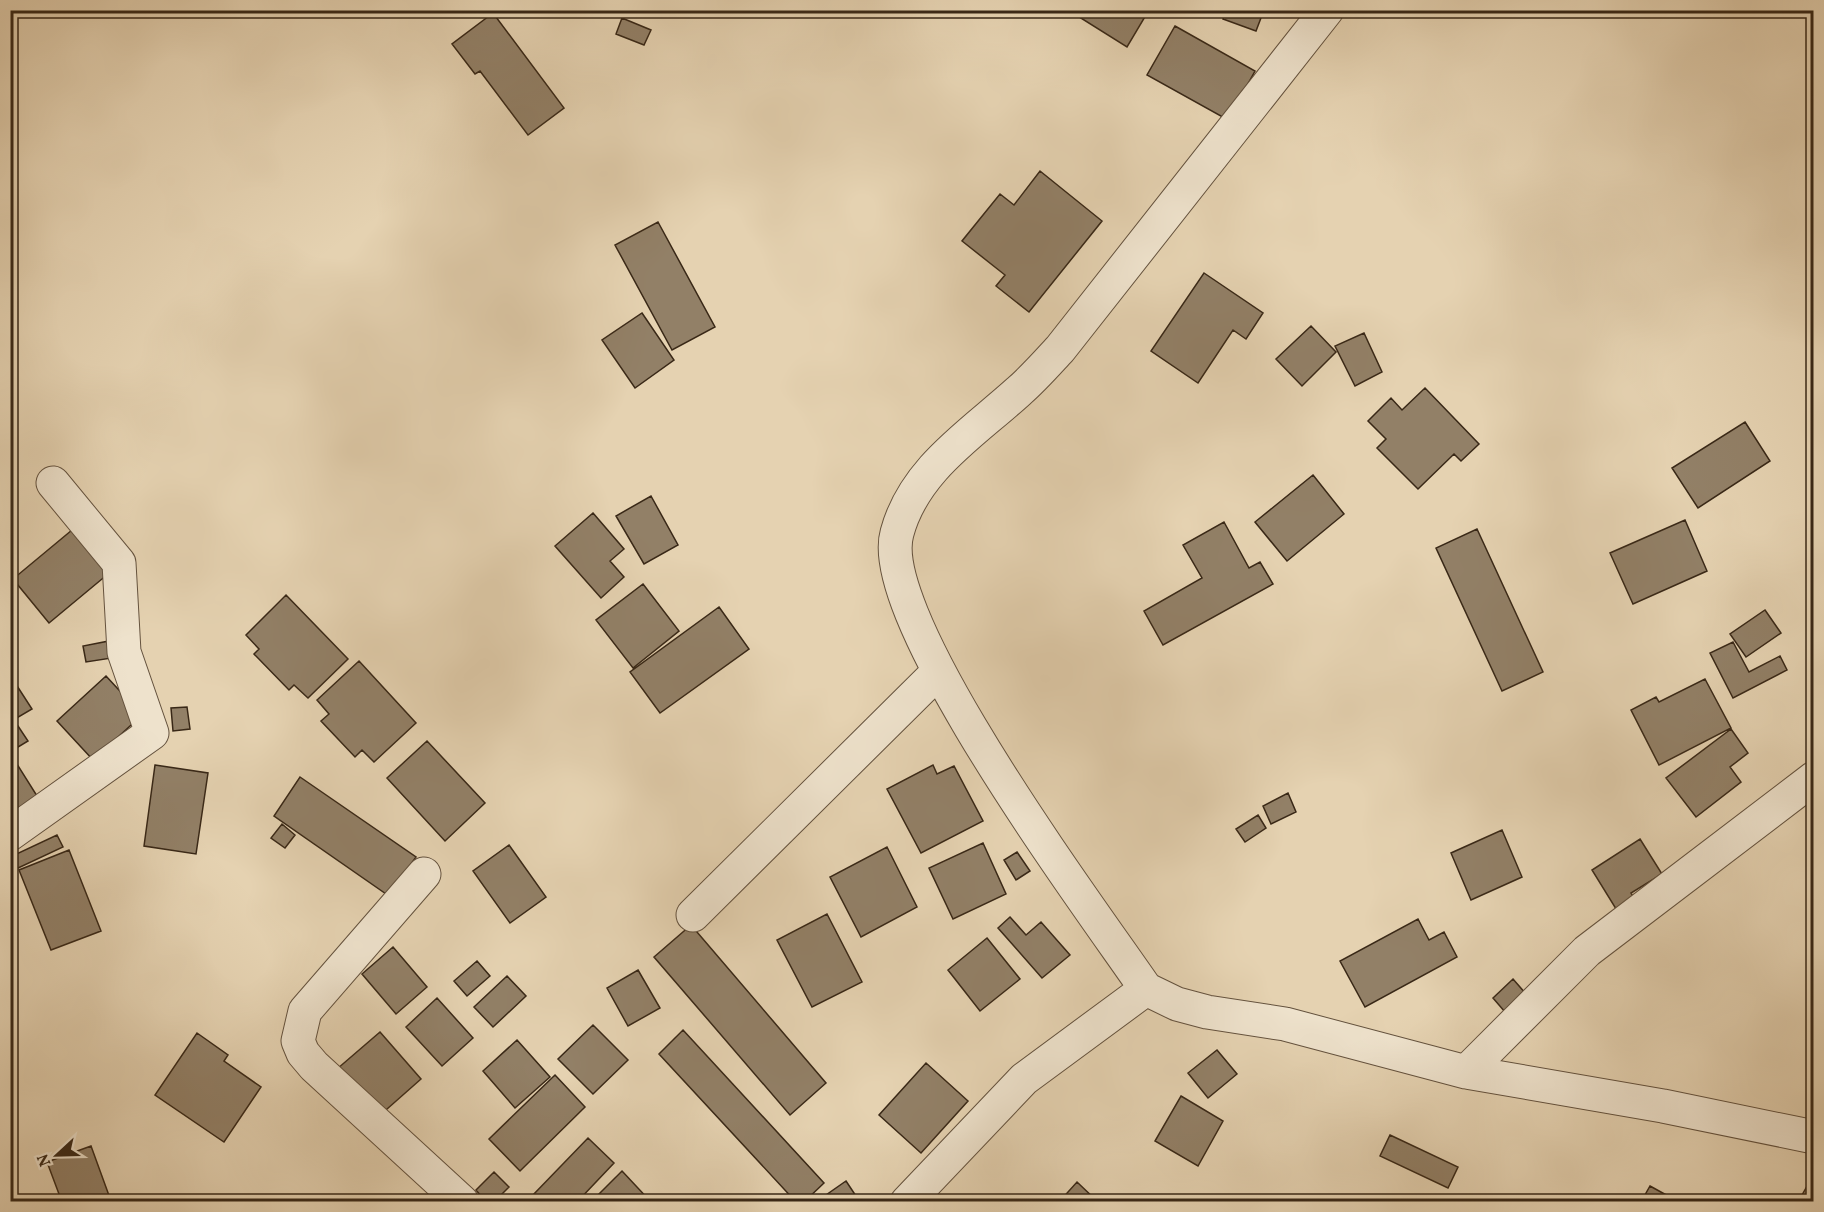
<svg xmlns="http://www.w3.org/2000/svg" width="1824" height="1212" font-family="Vollkorn,serif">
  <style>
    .building { fill: #928067; stroke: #392817; stroke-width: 1.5 }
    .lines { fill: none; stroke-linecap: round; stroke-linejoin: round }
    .minor-casing { stroke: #64523e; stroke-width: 35 }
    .minor { stroke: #eee2cc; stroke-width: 33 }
  </style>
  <rect width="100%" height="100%" fill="#e5d2b1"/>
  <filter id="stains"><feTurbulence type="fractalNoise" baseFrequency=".00333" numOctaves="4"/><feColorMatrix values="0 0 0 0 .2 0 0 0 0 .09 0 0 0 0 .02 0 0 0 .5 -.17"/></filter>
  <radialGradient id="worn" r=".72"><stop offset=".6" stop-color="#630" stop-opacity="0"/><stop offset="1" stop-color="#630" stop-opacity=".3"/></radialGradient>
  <path class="building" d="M1068 10H1149L1127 47Z
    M1226 10H1264L1256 31 1223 19Z
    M493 13 564 108 528 135 480 71 475 74 452 44Z
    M622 18 651 30 644 45 616 34Z
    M1175 26 1255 71 1228 120 1147 75Z
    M1040 171 1102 221 1029 312 996 286 1005 275 962 241 1000 194 1014 205Z
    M658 222 715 327 672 350 615 245Z
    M1204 273 1263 313 1246 339 1233 330 1198 383 1151 351Z
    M642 313 674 360 635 388 602 340Z
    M1311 326 1336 352 1302 386 1276 359Z
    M1364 333 1382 372 1355 386 1335 346Z
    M1425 388 1479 444 1461 461 1454 454 1418 489 1377 448 1386 439 1368 421 1391 398 1402 410Z
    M1745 422 1770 461 1698 508 1672 468Z
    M1313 475 1344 514 1287 561 1255 522Z
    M651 496 678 545 644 564 616 516Z
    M593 513 624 549 610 561 624 577 601 598 555 546Z
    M1685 520 1707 571 1633 604 1610 553Z
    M1224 522 1249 568 1260 562 1273 584 1163 645 1144 611 1202 578 1183 545Z
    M1477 529 1543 672 1502 691 1436 548Z
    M72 530 108 574 49 623 13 579Z
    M643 584 679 631 633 668 596 620Z
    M286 595 348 659 308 698 294 685 289 690 254 654 259 649 246 635Z
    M719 607 749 649 660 713 630 672Z
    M1765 610 1781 633 1746 657 1730 634Z
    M109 641 112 658 86 662 83 646Z
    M1733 642 1749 672 1780 656 1787 670 1733 698 1710 653Z
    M359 661 416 723 374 762 362 750 355 757 321 721 329 714 317 700Z
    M10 675 32 709 10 722Z
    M106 676 142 715 93 760 57 721Z
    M1705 679 1731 728 1659 765 1631 710 1656 697 1659 702Z
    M187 707 190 729 173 731 171 708Z
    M18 726 28 741 10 752V731Z
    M1731 729 1748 753 1730 767 1741 782 1696 817 1666 778Z
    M427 741 485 803 445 841 387 778Z
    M10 753 44 807 10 828Z
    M155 765 208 773 196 854 144 846Z
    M933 765 937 774 954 766 983 821 921 853 887 789Z
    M300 777 416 857 389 896 274 816Z
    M1288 793 1296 812 1271 824 1263 806Z
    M1258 815 1266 828 1245 842 1236 829Z
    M282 824 295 835 285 848 271 838Z
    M1502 830 1522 877 1471 900 1451 853Z
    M57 835 63 847 16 869 10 857Z
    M1640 839 1662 874 1631 893 1639 906 1621 917 1592 870Z
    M983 843 1006 894 953 919 929 868Z
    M509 845 546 897 510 923 473 871Z
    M887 847 917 907 861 937 830 877Z
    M69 850 101 931 51 950 19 870Z
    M1017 852 1030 871 1016 880 1004 860Z
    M827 914 862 982 812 1007 777 940Z
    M1010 917 1026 935 1041 922 1070 955 1042 978 998 928Z
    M1418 919 1429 940 1444 932 1457 957 1365 1007 1340 961Z
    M691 925 826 1083 790 1115 654 957Z
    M987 938 1020 979 980 1011 948 970Z
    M393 947 427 987 396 1014 362 974Z
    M477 961 490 976 467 996 454 981Z
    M638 970 660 1008 628 1026 607 988Z
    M507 976 526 996 493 1027 474 1007Z
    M1513 979 1526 994 1505 1012 1493 998Z
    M437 998 473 1038 442 1066 406 1027Z
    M593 1025 628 1060 593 1094 558 1059Z
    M683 1030 824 1183 804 1202H796L659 1054Z
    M380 1032 421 1079 378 1117 337 1069Z
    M197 1033 228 1055 224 1061 261 1087 224 1142 155 1095Z
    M517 1040 550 1077 515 1108 483 1071Z
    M1217 1050 1237 1074 1208 1098 1188 1073Z
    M926 1063 968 1101 921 1153 879 1115Z
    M555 1075 585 1107 520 1171 489 1139Z
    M1181 1096 1223 1121 1198 1166 1155 1141Z
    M1390 1135 1458 1167 1448 1188 1380 1156Z
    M588 1138 614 1163 577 1202H538L532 1196Z
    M91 1146 111 1201 62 1202 47 1162Z
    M622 1171 651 1202H591Z
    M494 1172 509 1187 494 1202H486L476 1190Z
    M1814 1174V1202H1798Z
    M846 1181 860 1202H816Z
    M1077 1182 1098 1202H1059Z
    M1650 1186 1679 1202H1641Z"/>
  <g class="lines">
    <defs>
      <path id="minor" d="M1327 10 1060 349C1047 363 1034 378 1019 391 973 433 914 469 897 533 873 617 1092 910 1146 989L1177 1004 1207 1012 1285 1024 1466 1072 1663 1106 1814 1137
        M10 834 152 733 124 652 119 563 53 483
        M424 874 305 1011 298 1041 303 1053 314 1066 462 1202
        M693 915 938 672
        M1466 1072 1587 951 1814 778
        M907 1202 1024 1079 1146 989"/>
    </defs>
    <use href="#minor" class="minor-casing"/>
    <use href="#minor" class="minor"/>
  </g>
  <rect width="1824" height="1212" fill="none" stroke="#e5d2b1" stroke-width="36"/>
  <rect x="12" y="12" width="1800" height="1188" fill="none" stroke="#392817" stroke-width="3"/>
  <rect x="18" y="18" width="1788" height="1176" fill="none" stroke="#392817" stroke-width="1.5"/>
  <g transform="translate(57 1155) rotate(248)" stroke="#eee2cc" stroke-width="4.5" paint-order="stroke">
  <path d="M0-4.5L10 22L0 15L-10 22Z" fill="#392817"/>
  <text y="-9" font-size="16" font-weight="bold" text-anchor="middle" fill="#392817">N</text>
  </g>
  <rect width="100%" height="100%" filter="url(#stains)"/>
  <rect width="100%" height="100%" fill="url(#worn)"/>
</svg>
